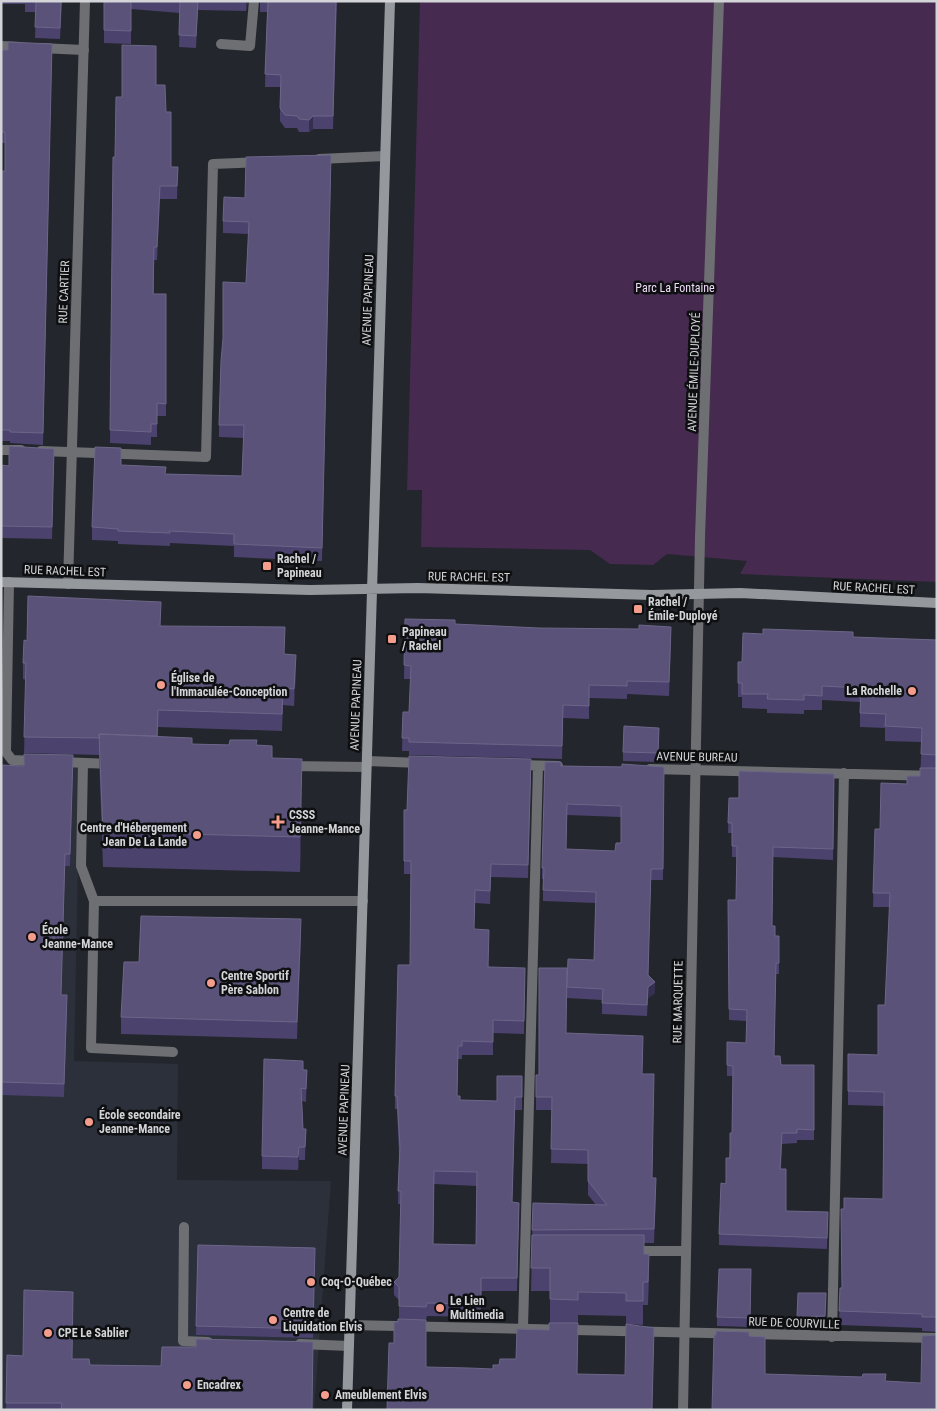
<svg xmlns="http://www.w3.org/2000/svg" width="938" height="1411" font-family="'Roboto Condensed',sans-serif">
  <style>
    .built { fill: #2b303b }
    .green { fill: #462a50 }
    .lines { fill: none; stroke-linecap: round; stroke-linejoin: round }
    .lane { stroke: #6d6f72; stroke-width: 10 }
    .street { stroke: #6d6f72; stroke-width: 10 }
    .secondary { stroke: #95999d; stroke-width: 10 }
    .wall { fill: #4b426e; fill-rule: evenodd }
    .shaded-wall { fill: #35304f }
    .building { fill: #5a5279; stroke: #6c6688; fill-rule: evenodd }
    .poi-dot { fill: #f49d8d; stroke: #0e0f11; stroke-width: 2 }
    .labels { text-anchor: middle; stroke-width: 5; stroke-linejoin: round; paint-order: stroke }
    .park-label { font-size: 12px; fill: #f0dbf8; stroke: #0e0f11 }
    .street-label { font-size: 12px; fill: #d2d4d7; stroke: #0e0f11 }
    .poi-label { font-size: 12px; font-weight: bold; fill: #d2d4d7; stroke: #0e0f11; text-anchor: start }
  </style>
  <rect width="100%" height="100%" fill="#23262c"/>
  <path class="built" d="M1 766 80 768 74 1061 178 1064 177 1180 331 1181 314 1410H1Z"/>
  <path class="green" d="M420 1H937V582L740 574 747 561 667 554 653 565 610 564 590 550 421 547 422 490H407Z"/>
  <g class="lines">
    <path class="lane" d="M221 44 250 46 254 1
      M1 46 20 47
      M40 48 84 50
      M319 159 385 156
      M1 450H21
      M41 451 206 457 213 164 260 162
      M9 582 6 752 12 760 36 761
      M367 761 421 763
      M61 762 111 764
      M83 763 81 866 94 901
      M518 765 558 766
      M288 766 366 767
      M650 769 937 776
      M173 1052 91 1048 94 901H363
      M184 1227 183 1341 208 1342
      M631 1251H686
      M350 1325 937 1338
      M523 1328 538 766
      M832 1337 844 773
      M300 1344 349 1346"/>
    <path class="street" d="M68 584 85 1
      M683 1410 700 537 719 1"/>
    <path class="secondary" d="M1 582 310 590 418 588 652 595 740 593 937 603
      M347 1410 390 1"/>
  </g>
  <path class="wall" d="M1 1H62L60 39 35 38 36 12H25V4H1Z
    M104 1H248L246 11 198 10 196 48 179 47 180 13 131 9V44L104 43Z
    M260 1H337L333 129H313L309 132H299L297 128H285L280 121V87H265L267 12H260Z
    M52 44 43 445 10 443V441H1V171H5V143H1V50H8Z
    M156 85 166 112 171 167H178L177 199H160L157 260H154V294H166V416H157V437H151V445L110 443 113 157H115L122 97Z
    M331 168 322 561 234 557V546L170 543V546L118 544V541L92 540V527L121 465 166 474 242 476 244 438 219 437V425L246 283 249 234 223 233V221L245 198Z
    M54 449 52 539 1 538V465L9 466Z
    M405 619 455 624 671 640 669 696 627 694V699L589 698V719L563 718 562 759 409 755V751H402L403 712H409L411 679H404Z
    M161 626 285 654 296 672 294 706 283 705 282 731 158 727V736L192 744 257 745 272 758 302 794 300 872 103 867 99 755 24 753 26 680 23 679V663L27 641Z
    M763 634 937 640V1332L922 1331V1328L839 1325 840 1288H842L844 1209 883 1199 884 1106 848 1105V1054L878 1055 885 1005 890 907H873L875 829H880L907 784 920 776 922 742 885 741V728L860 727V702L822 700V710H804V714L767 713V709L742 708V697H738V683L742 662Z
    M659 728 658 762 623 761V752Z
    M1 765 73 768 70 866H65L61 995 67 1008 64 1097 1 1095Z
    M561 766 664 767 663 880H651L648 975 655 993 648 998 647 1016 602 1014V1000L567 998V987L594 960 596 903 543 901V879H542V868ZM567 815 621 817V843L615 851 566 849Z
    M531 772 528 878 491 877 490 904 475 903 474 929 489 967 525 982 524 1034 493 1033V1055H462V1059H458L457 1096 460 1100 497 1101 522 1076V1110H515L512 1202 519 1203 517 1291H481V1317L427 1316 426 1320 399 1319V1300L394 1295V1282L399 1277 401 1204H398L399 1155 397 1109H395V1096L410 965 411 874H404V810ZM434 1184 477 1186 476 1245 433 1244Z
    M834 774 833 860 773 857 772 926 775 936H779V974H776L774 1056 781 1065H814V1140H797V1143L782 1144 781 1169 786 1211 828 1212 827 1249 719 1245V1234L732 1133 733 1076H727V1042L746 1043 747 1021 729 1020 728 900H736L737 857H732V833H728L729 798H739Z
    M301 936 297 1039 121 1034V1017L139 962Z
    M643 1050 642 1074 652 1178 656 1192 654 1243H644V1254L649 1277 648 1305H643V1325L626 1324V1316L578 1315V1323H550V1291H531L533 1203 596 1205 588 1195V1164L551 1163 552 1110H536V1075H539Z
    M303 1070H307L306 1102 302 1101 303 1129H306L305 1160H299L298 1170 262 1169V1156Z
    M198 1245 315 1248 313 1338 196 1335Z
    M751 1278 750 1327 717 1326V1317Z
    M798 1293H826L825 1324 797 1326Z
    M7 1355 72 1359 90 1365 312 1410H6Z"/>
  <path class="shaded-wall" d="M246 1H248L246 11Z
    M313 116V129L309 132V120Z
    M160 186V199L157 260V247Z
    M671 627V640L669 696V682Z
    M296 655V672L294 706V689Z
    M73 755V768L70 866V854Z
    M302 759V794L300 872V837Z
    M301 919V936L297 1039V1022Z
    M655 982V993L648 998 647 1016 648 987Z
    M299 1147V1160L298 1170V1157Z
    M656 1178V1192L654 1243V1229Z"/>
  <path class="building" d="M36 1H61L60 28 35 27Z
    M104 1H131V31L104 30Z
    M180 1H198L196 36 179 35Z
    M268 1H336L333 116H313L309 120 299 119 297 116 285 115 280 108 281 75 265 74Z
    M8 42 52 44 43 433 10 432V430H1V171H5V132H1V50H8Z
    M122 45 156 46V85H165L166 112H171V167H178L177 186H160L157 247H154L153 294H166V404L157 403V424H151V432L110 430 113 157H115L116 97H122Z
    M331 155 322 548 234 544V534L169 531 170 533 118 531V529L92 527 95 447 121 448V465L166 467 165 474 242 476 244 425H219L221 361 223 338V282L246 283 249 222 223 221 224 197 245 198 246 157Z
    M9 446 54 449 52 527 1 526V465L9 466Z
    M28 596 161 602 160 626 285 627 284 654 296 655 294 689 283 688 282 714 158 710 157 736 99 734 100 738 24 737 26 663H23L24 640 27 641Z
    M405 619 455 620V624L539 628 639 629V625L671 627 669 682 627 681V686L589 685V706L563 705 562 746 409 742V738H402L403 712H409L411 666 404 665Z
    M763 629 853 632V637L937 640V755L921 754 922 728 885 726 886 714 860 713 861 688 822 686V696L804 695V700L767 699 768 694H742V683H738V662H742L743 633 763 634Z
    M624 726 659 728 658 753 623 752Z
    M99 734 192 738V744L229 745 230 740H257L256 745 272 746V758L302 759 300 837 103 832Z
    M24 754 73 755 70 854H65L61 995H67L64 1084 1 1082V765L24 766Z
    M409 756 531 759 528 865 491 864 490 891 475 890 474 929 489 930 488 967 525 968 524 1021 493 1020V1042L462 1041V1046H458L457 1096H460V1100L497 1101V1076H522V1097H515L512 1202 519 1203 517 1278H481V1304L427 1303 426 1307 399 1306V1287L394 1282 399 1277 401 1191H398L400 1147 397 1096H395L398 965H410L411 861H404V810H407ZM434 1171 477 1172 476 1245 433 1244Z
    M545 762H561V766L622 767V764L664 767 663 869H651L648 975 655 982 648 987 647 1005 602 1003 603 989 567 987 568 959 594 960 596 892 543 890 544 868H542ZM567 804 621 806V843H616L615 851 566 849Z
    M920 768H937V1317H922V1314L839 1311 840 1288H842L841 1209H844V1198L883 1199 884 1092 848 1091V1054L878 1055V1005H885L890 893H873L875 829H880L881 783 907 784V776H920Z
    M739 771 834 774 833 849 773 847 772 926H775V936H779V963H776L774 1056H780L781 1065H814V1130L797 1129V1133H782L780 1169H786V1211L828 1212 827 1238 719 1234 721 1183 726 1184V1158H730V1133H732L733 1066 727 1065V1042L746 1043 747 1010 729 1009 728 900H736L737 846H732V823H728L729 798H739Z
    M141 916 301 919 297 1022 121 1017 124 962H139Z
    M539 968H567L566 1033 643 1036 642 1074H654L652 1178H656L654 1229 532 1230 533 1203 607 1205 588 1181V1150L551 1149 552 1097H536V1075H539Z
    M264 1059 303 1061V1070H307L306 1089 301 1088 303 1129H306L305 1147H299L298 1157 262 1156Z
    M532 1235H644V1254H649L648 1282H643V1301H626V1293L578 1292V1300L550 1299V1268H531Z
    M198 1245 315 1248 313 1329 196 1326Z
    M719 1269H751L750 1318 717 1317Z
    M24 1290 73 1292 72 1359H89L90 1365 161 1366 162 1347H196V1339L313 1342 312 1410H61L62 1403H6L7 1355 23 1356Z
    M798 1293H826L825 1316 797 1317Z
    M398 1319 426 1320V1367L469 1368 493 1369V1365H499L500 1359H516L517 1329 549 1330V1323H578L577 1374 625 1375 626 1324 654 1328 652 1410H387L389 1343H394V1322H398Z
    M716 1331 749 1332V1336L765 1337V1374L862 1377 863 1374H886L885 1381 921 1383 922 1336 937 1335V1410H712L714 1335H716Z"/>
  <g class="poi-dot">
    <rect x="262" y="561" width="10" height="10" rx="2.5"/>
    <rect x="633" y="604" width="10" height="10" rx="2.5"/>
    <rect x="387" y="634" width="10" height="10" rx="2.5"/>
    <circle cx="161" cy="685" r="5"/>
    <circle cx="912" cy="691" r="5"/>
    <path d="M275.5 814.5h5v5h5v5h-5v5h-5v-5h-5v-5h5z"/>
    <circle cx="197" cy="835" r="5"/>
    <circle cx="32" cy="937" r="5"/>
    <circle cx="211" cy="983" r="5"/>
    <circle cx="89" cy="1122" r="5"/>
    <circle cx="311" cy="1282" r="5"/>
    <circle cx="440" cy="1308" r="5"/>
    <circle cx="273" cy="1320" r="5"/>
    <circle cx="48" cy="1333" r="5"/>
    <circle cx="187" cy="1385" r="5"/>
    <circle cx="325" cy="1395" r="5"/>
  </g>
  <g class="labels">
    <g class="park-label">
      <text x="675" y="292">Parc La Fontaine</text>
    </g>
    <g class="street-label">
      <text transform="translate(64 292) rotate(-88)" y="4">RUE CARTIER</text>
      <text transform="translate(368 300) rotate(-88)" y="4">AVENUE PAPINEAU</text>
      <text transform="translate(694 372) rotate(-88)" y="4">AVENUE ÉMILE-DUPLOYÉ</text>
      <text transform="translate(65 571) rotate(2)" y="4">RUE RACHEL EST</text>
      <text transform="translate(469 577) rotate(1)" y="4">RUE RACHEL EST</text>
      <text transform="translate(874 588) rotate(3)" y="4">RUE RACHEL EST</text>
      <text transform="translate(356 705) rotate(-88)" y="4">AVENUE PAPINEAU</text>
      <text transform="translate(697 757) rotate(1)" y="4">AVENUE BUREAU</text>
      <text transform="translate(678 1002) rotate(-89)" y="4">RUE MARQUETTE</text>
      <text transform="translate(344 1110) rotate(-88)" y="4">AVENUE PAPINEAU</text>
      <text transform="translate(794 1323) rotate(2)" y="4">RUE DE COURVILLE</text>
    </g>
    <g class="poi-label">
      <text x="277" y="563">Rachel /<tspan x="277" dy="14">Papineau</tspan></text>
      <text x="648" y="606">Rachel /<tspan x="648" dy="14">Émile-Duployé</tspan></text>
      <text x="402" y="636">Papineau<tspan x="402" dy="14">/ Rachel</tspan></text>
      <text x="171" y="682">Église de<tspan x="171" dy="14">l'Immaculée-Conception</tspan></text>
      <text x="902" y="695" text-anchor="end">La Rochelle</text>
      <text x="289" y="819">CSSS<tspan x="289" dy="14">Jeanne-Mance</tspan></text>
      <text x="187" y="832" text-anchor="end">Centre d'Hébergement<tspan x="187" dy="14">Jean De La Lande</tspan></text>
      <text x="42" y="934">École<tspan x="42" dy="14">Jeanne-Mance</tspan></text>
      <text x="221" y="980">Centre Sportif<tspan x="221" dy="14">Père Sablon</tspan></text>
      <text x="99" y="1119">École secondaire<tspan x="99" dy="14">Jeanne-Mance</tspan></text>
      <text x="321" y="1286">Coq-O-Québec</text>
      <text x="450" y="1305">Le Lien<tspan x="450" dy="14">Multimedia</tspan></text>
      <text x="283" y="1317">Centre de<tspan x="283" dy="14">Liquidation Elvis</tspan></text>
      <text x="58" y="1337">CPE Le Sablier</text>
      <text x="197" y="1389">Encadrex</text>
      <text x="335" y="1399">Ameublement Elvis</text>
    </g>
  </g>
  <rect width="938" height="1411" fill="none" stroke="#d2d4d7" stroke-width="5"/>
</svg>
